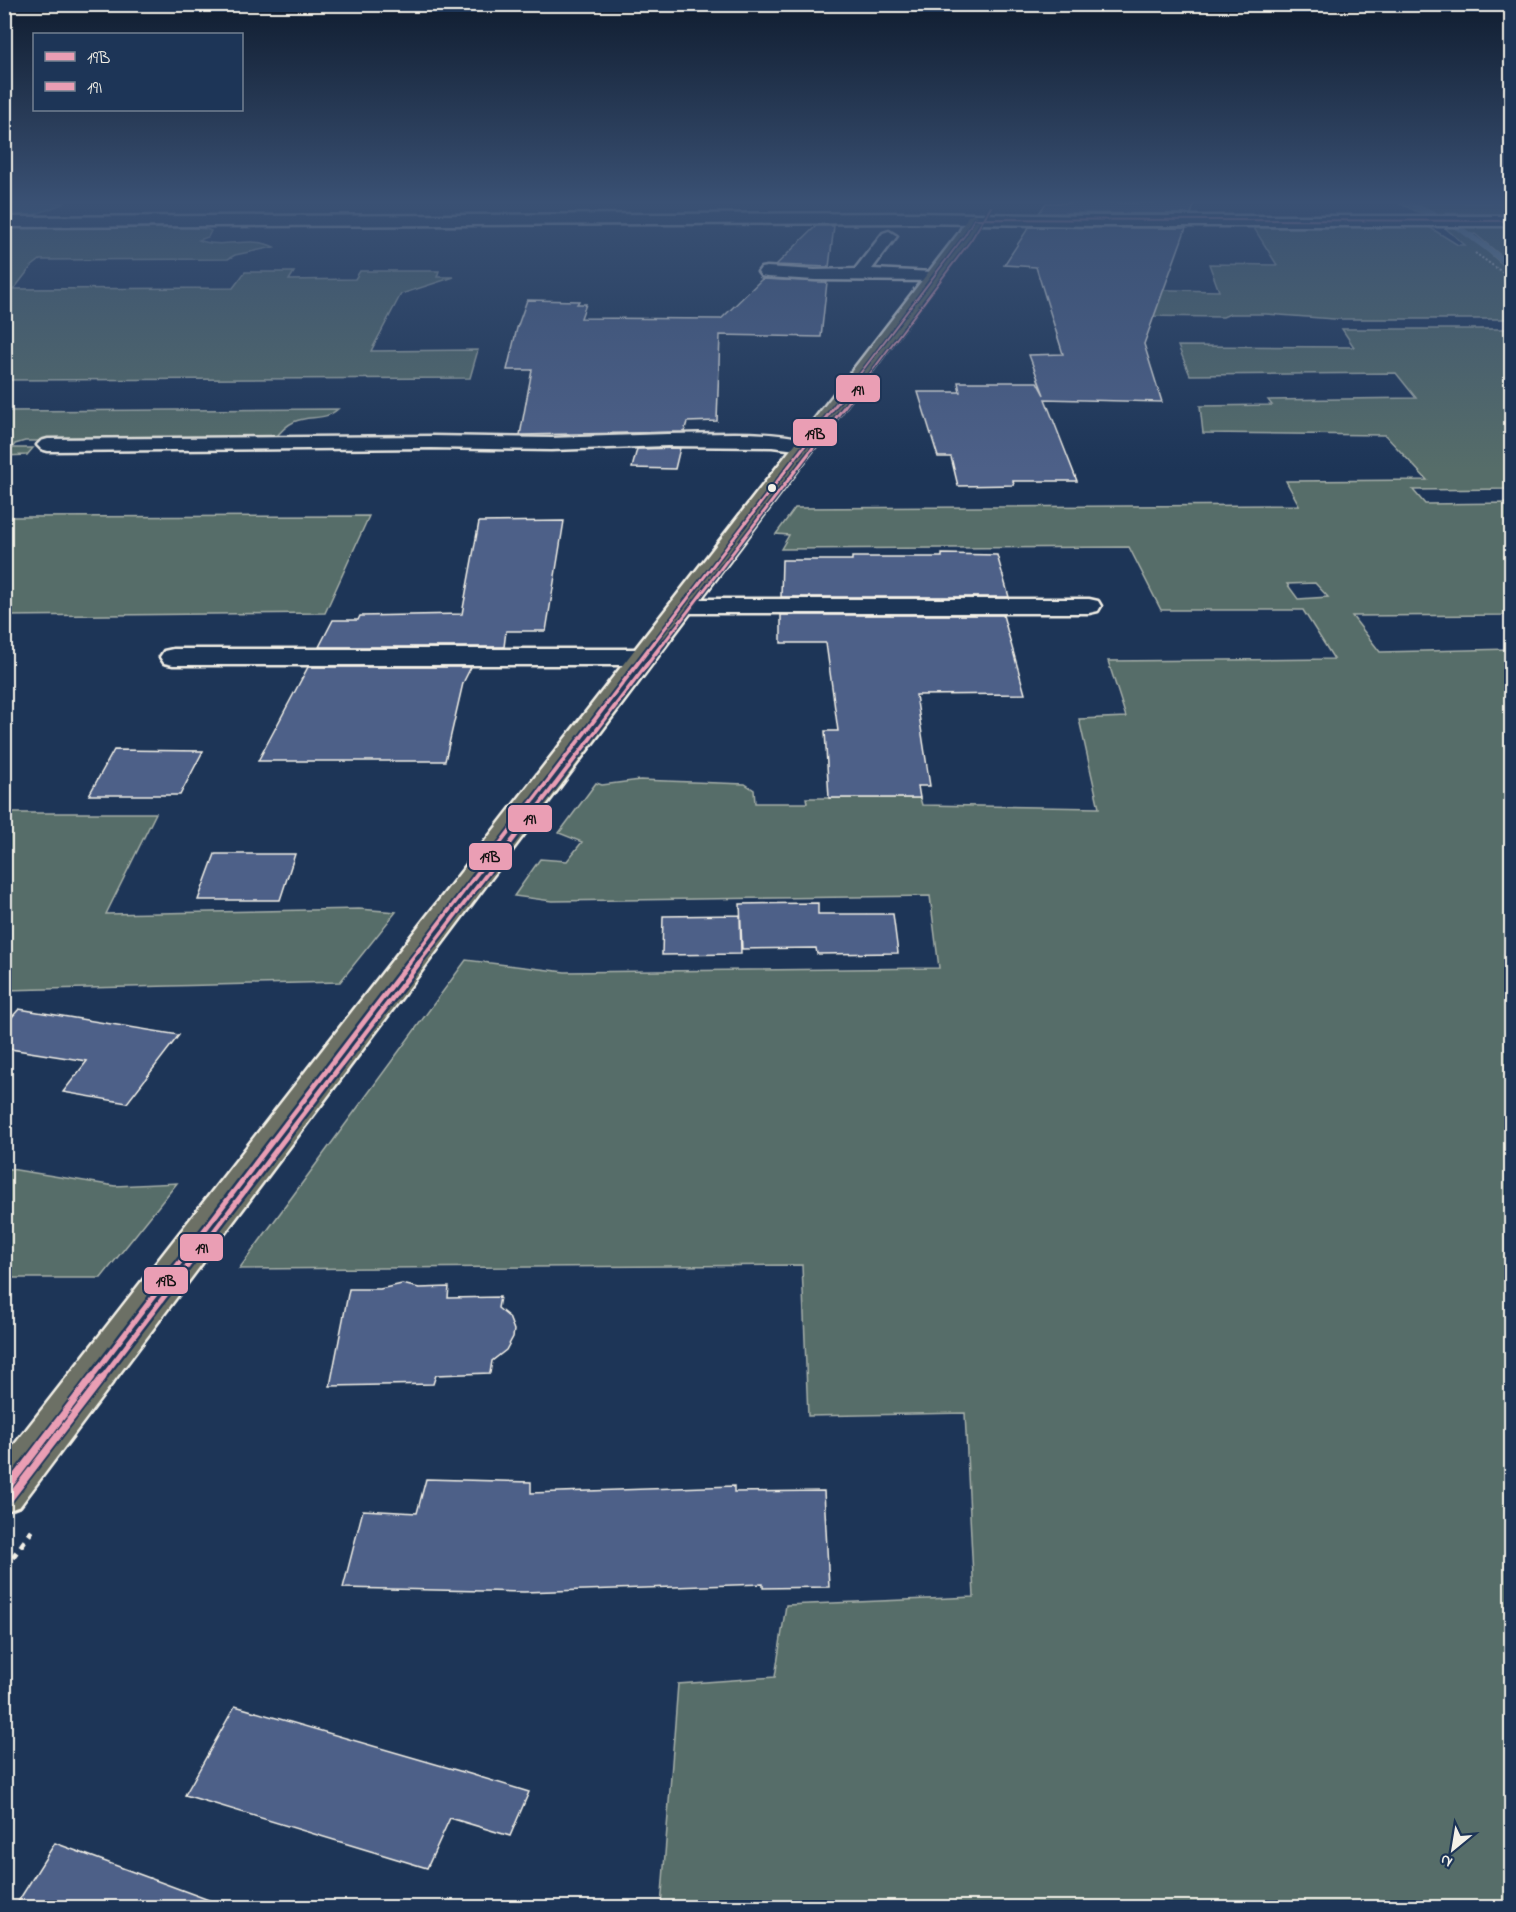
<svg xmlns="http://www.w3.org/2000/svg" width="1516" height="1912" font-family="'Indie Flower',sans-serif">
  <style>
    .green { fill: #576d69; stroke: #a6afa8; stroke-width: 1.5; fill-rule: evenodd }
    .water { fill: #3f6a86; stroke: #87a0ad; stroke-width: 1.5 }
    .lines { fill: none; stroke-linecap: round; stroke-linejoin: round }
    .stream { fill: #87a0ad; fill-rule: evenodd }
    .building { fill: #4e6188; stroke: #f4f1e8; stroke-width: 1.5 }
    .minor-casing { stroke: #f4f1e8; stroke-width: 5 }
    .major-casing { stroke: #f4f1e8; stroke-width: 5 }
    .path-far1 { stroke: #f4f1e8; stroke-width: 2; stroke-dasharray: 2 2; stroke-linecap: butt }
    .path { stroke: #f4f1e8; stroke-width: 5; stroke-dasharray: 7 7; stroke-linecap: butt }
    .minor { fill: #1d3557; fill-rule: evenodd }
    .major { fill: #6c7065; fill-rule: evenodd }
    .bus-1-far4-casing { stroke: #1d3557; stroke-width: 4.5 }
    .bus-1-far3-casing { stroke: #1d3557; stroke-width: 6 }
    .bus-1-far2-casing { stroke: #1d3557; stroke-width: 8 }
    .bus-1-far1-casing { stroke: #1d3557; stroke-width: 10 }
    .bus-1-casing { stroke: #1d3557; stroke-width: 11 }
    .bus-2-far4-casing { stroke: #1d3557; stroke-width: 4.5 }
    .bus-2-far3-casing { stroke: #1d3557; stroke-width: 6 }
    .bus-2-far2-casing { stroke: #1d3557; stroke-width: 8 }
    .bus-2-far1-casing { stroke: #1d3557; stroke-width: 10 }
    .bus-2-casing { stroke: #1d3557; stroke-width: 11 }
    .bus-1-far4 { stroke: #ea9eb4; stroke-width: 2 }
    .bus-1-far3 { stroke: #ea9eb4; stroke-width: 3 }
    .bus-1-far2 { stroke: #ea9eb4; stroke-width: 4 }
    .bus-1-far1 { stroke: #ea9eb4; stroke-width: 5 }
    .bus-1 { stroke: #ea9eb4; stroke-width: 7 }
    .bus-2-far4 { stroke: #ea9eb4; stroke-width: 2 }
    .bus-2-far3 { stroke: #ea9eb4; stroke-width: 3 }
    .bus-2-far2 { stroke: #ea9eb4; stroke-width: 4 }
    .bus-2-far1 { stroke: #ea9eb4; stroke-width: 5 }
    .bus-2 { stroke: #ea9eb4; stroke-width: 7 }
    .bus-dot { fill: #f4f1e8; stroke: #1d3557; stroke-width: 2 }
    .line-badge { stroke: #1d3557; stroke-width: 2 }
    .pale-badge-label { font-size: 16px; text-anchor: middle; font-weight: bold; fill: #111 }
  </style>
  <rect width="100%" height="100%" fill="#1d3557"/>
  <filter id="ink" filterUnits="userSpaceOnUse"><feTurbulence type="fractalNoise" baseFrequency=".0167" numOctaves="2"/><feDisplacementMap in="SourceGraphic" scale="12" xChannelSelector="R" yChannelSelector="G"/><feConvolveMatrix kernelMatrix="1 2 1 2 8 2 1 2 1" color-interpolation-filters="sRGB"/></filter>
  <g filter="url(#ink)">
    <path class="green" d="M1399 203H1511V214L1427 213 1418 212Z
      M4 227H186L206 229 211 231 208 237 199 240C223 250 251 235 274 247L235 255 228 259 40 260 31 267 14 289 233 288 245 272H294L289 280 355 279 360 271H439L437 277H454L401 294 371 351 478 350 470 378 5 380Z
      M1429 227 1458 245H1465L1444 227H1511V264L1475 234 1469 235 1511 272V319H1334L1266 314H1230L1223 317 1142 316 1128 289 1219 291 1209 264 1277 265 1254 228Z
      M1342 329H1511V489L1413 490 1425 504 1511 503V615L1352 616 1380 652 1511 649V1907H661L678 1684 775 1677 786 1605 974 1597 965 1413 808 1416 802 1265 239 1269 466 960 565 972 939 968 930 896 552 901 514 896 540 859 567 861 582 842 559 833 596 783 602 785 640 780 745 784 754 790 755 803H807L806 798H920L922 805 1099 808 1079 719 1126 717 1108 661 1334 659 1303 610H1161L1129 547 781 549 789 535 776 534 795 508 1299 505 1286 481 1427 480 1385 435 1203 433 1200 406 1272 405 1268 400 1416 398 1396 373 1190 375 1178 346 1354 347ZM1315 583 1328 597 1298 599 1287 584Z
      M338 409C318 427 299 405 274 440L25 441 15 444 12 448H33L27 455 5 456 4 411Z
      M369 516 325 613 5 616V517Z
      M5 813H156L106 914 359 909 396 912 340 982 5 990Z
      M4 1168 115 1186 177 1183 101 1278H5Z"/>
    <path class="water" d="M18 203H65L5 226V208Z"/>
    <g class="lines">
      <path class="stream" d="M1404 203C1435 201 1488 245 1512 264V270L1460 232Z"/>
    </g>
    <path class="building" d="M1046 203H1195L1191 214 1039 213Z
      M816 226H834L829 267 776 265Z
      M1029 227 1186 228 1144 344 1162 402 1045 399 1077 481H1013L1014 485 958 486 951 457H938L918 392H960L958 382H1037L1044 395 1029 355 1063 354 1036 267 1004 265Z
      M762 279 827 282 821 337 720 335 717 421 687 422 684 432 520 435 532 370H507L517 328 527 300 579 301 577 304H586L581 318 721 319Z
      M680 448 675 469 632 468 637 449Z
      M564 521 546 631H506L504 647H319L333 620H358L360 616 462 614 479 522Z
      M942 554 997 555 1009 597H781L782 560H852V557H942Z
      M781 615H1003L1025 694 916 695 930 786H918L920 798H829L825 731H838L826 643H781Z
      M308 667H471L463 683 445 761H258Z
      M114 750 203 751 180 795H89Z
      M215 854H295L280 900H198Z
      M818 903V914H893L898 953 817 954 816 948 742 949 740 904Z
      M740 915 741 954 662 955 663 916Z
      M19 1009 179 1035 127 1103 63 1092 87 1061 4 1048V1026Z
      M402 1284 419 1288 449 1287 448 1298 500 1297 498 1308 509 1317 514 1330 513 1337 506 1350 492 1361 490 1373 436 1375 433 1384 330 1386 349 1289H380Z
      M426 1479 531 1482V1493L734 1486V1492L824 1491 829 1587 763 1588V1584L524 1592 343 1588 363 1510 417 1513Z
      M235 1706 470 1774 529 1792 510 1836 450 1818 427 1868 185 1795Z
      M55 1843 217 1903 216 1908H14Z"/>
    <g class="lines">
      <defs>
        <path id="minor" d="M913 213 1095 216H1512V226H1095L913 223 4 227V217Z
          M889 231 897 236 872 269 933 272 939 273 942 277 939 281 815 280 767 277 761 276 758 272 761 268 767 267 815 270 855 269 883 233Z
          M667 434C714 434 766 429 812 441L816 445 812 449 805 451 772 447 667 446 551 450 432 448 48 451 41 449 37 445 41 441 48 439 432 436 551 438Z
          M682 599H1089L1098 601 1101 606 1098 611 1089 613H682L673 611 670 606 673 601Z
          M173 649H644L653 651 657 657 653 663 644 665H173L164 663 160 657 164 651Z"/>
        <path id="major" d="M974 214 982 219 973 235 869 375 20 1506 4 1512V1458L855 367 958 234 968 216Z"/>
      </defs>
      <use href="#minor" class="minor-casing"/>
      <use href="#major" class="major-casing"/>
      <path class="path-far1" d="M1475 253 1512 279"/>
      <path class="path" d="M4 1569 32 1531"/>
      <use href="#minor" class="minor"/>
      <use href="#major" class="major"/>
      <defs>
        <path id="bus-1-far4" d="M974 219 1512 221
          M843 396 965 235 974 219"/>
        <path id="bus-1-far3" d="M653 644 844 394"/>
        <path id="bus-1-far2" d="M408 964 654 642"/>
        <path id="bus-1-far1" d="M91 1378 409 963"/>
        <path id="bus-1" d="M4 1492 92 1377"/>
        <path id="bus-2-far4" d="M853 396 971 240 991 207"/>
        <path id="bus-2-far3" d="M663 644 854 394"/>
        <path id="bus-2-far2" d="M418 964 664 642"/>
        <path id="bus-2-far1" d="M102 1378 419 963"/>
        <path id="bus-2" d="M10 1498 103 1377"/>
      </defs>
      <use href="#bus-1-far4" class="bus-1-far4-casing"/>
      <use href="#bus-1-far3" class="bus-1-far3-casing"/>
      <use href="#bus-1-far2" class="bus-1-far2-casing"/>
      <use href="#bus-1-far1" class="bus-1-far1-casing"/>
      <use href="#bus-1" class="bus-1-casing"/>
      <use href="#bus-2-far4" class="bus-2-far4-casing"/>
      <use href="#bus-2-far3" class="bus-2-far3-casing"/>
      <use href="#bus-2-far2" class="bus-2-far2-casing"/>
      <use href="#bus-2-far1" class="bus-2-far1-casing"/>
      <use href="#bus-2" class="bus-2-casing"/>
      <use href="#bus-1-far4" class="bus-1-far4"/>
      <use href="#bus-1-far3" class="bus-1-far3"/>
      <use href="#bus-1-far2" class="bus-1-far2"/>
      <use href="#bus-1-far1" class="bus-1-far1"/>
      <use href="#bus-1" class="bus-1"/>
      <use href="#bus-2-far4" class="bus-2-far4"/>
      <use href="#bus-2-far3" class="bus-2-far3"/>
      <use href="#bus-2-far2" class="bus-2-far2"/>
      <use href="#bus-2-far1" class="bus-2-far1"/>
      <use href="#bus-2" class="bus-2"/>
    </g>
  </g>
  <linearGradient id="sky" x2="0" y2="1"><stop stop-color="#101d30"/><stop offset="0.43" stop-color="#3a5174"/><stop offset="1" stop-color="#3a5174" stop-opacity="0"/></linearGradient>
  <rect width="1516" height="470" fill="url(#sky)"/>
  <circle class="bus-dot" cx="772" cy="488" r="5"/>
  <g class="line-badge">
    <rect x="835" y="374" width="46" height="29" rx="6" fill="#ea9eb4"/>
    <rect x="792" y="418" width="46" height="29" rx="6" fill="#ea9eb4"/>
    <rect x="507" y="804" width="46" height="29" rx="6" fill="#ea9eb4"/>
    <rect x="468" y="842" width="45" height="29" rx="6" fill="#ea9eb4"/>
    <rect x="179" y="1233" width="45" height="29" rx="6" fill="#ea9eb4"/>
    <rect x="143" y="1266" width="46" height="29" rx="6" fill="#ea9eb4"/>
  </g>
  <g class="pale-badge-label">
    <text x="858" y="395">19I</text>
    <text x="815" y="439">19B</text>
    <text x="530" y="824">19I</text>
    <text x="490" y="862">19B</text>
    <text x="202" y="1253">19I</text>
    <text x="166" y="1286">19B</text>
  </g>
  <rect width="1516" height="1912" fill="none" stroke="#1d3557" stroke-width="24"/>
  <rect x="12" y="12" width="1492" height="1888" fill="none" stroke="#f4f1e8" stroke-width="2" filter="url(#ink)"/>
  <rect x="33" y="33" width="210" height="78" fill="#1d3557" stroke="#738091" stroke-width="1.5"/>
  <rect x="45" y="52" width="30" height="9" fill="#ea9eb4" stroke="#738091" stroke-width="1.5"/>
  <text x="87" y="63" font-size="18" fill="#f4f1e8">19B</text>
  <rect x="45" y="82" width="30" height="9" fill="#ea9eb4" stroke="#738091" stroke-width="1.5"/>
  <text x="87" y="93" font-size="18" fill="#f4f1e8">19I</text>
  <g transform="translate(1453 1849) rotate(210)" stroke="#1d3557" stroke-width="4.5" paint-order="stroke">
  <path d="M0-4.5L10 22L0 15L-10 22Z" fill="#f4f1e8"/>
  <text y="-9" font-size="16" font-weight="bold" text-anchor="middle" fill="#f4f1e8">N</text>
  </g>
</svg>
